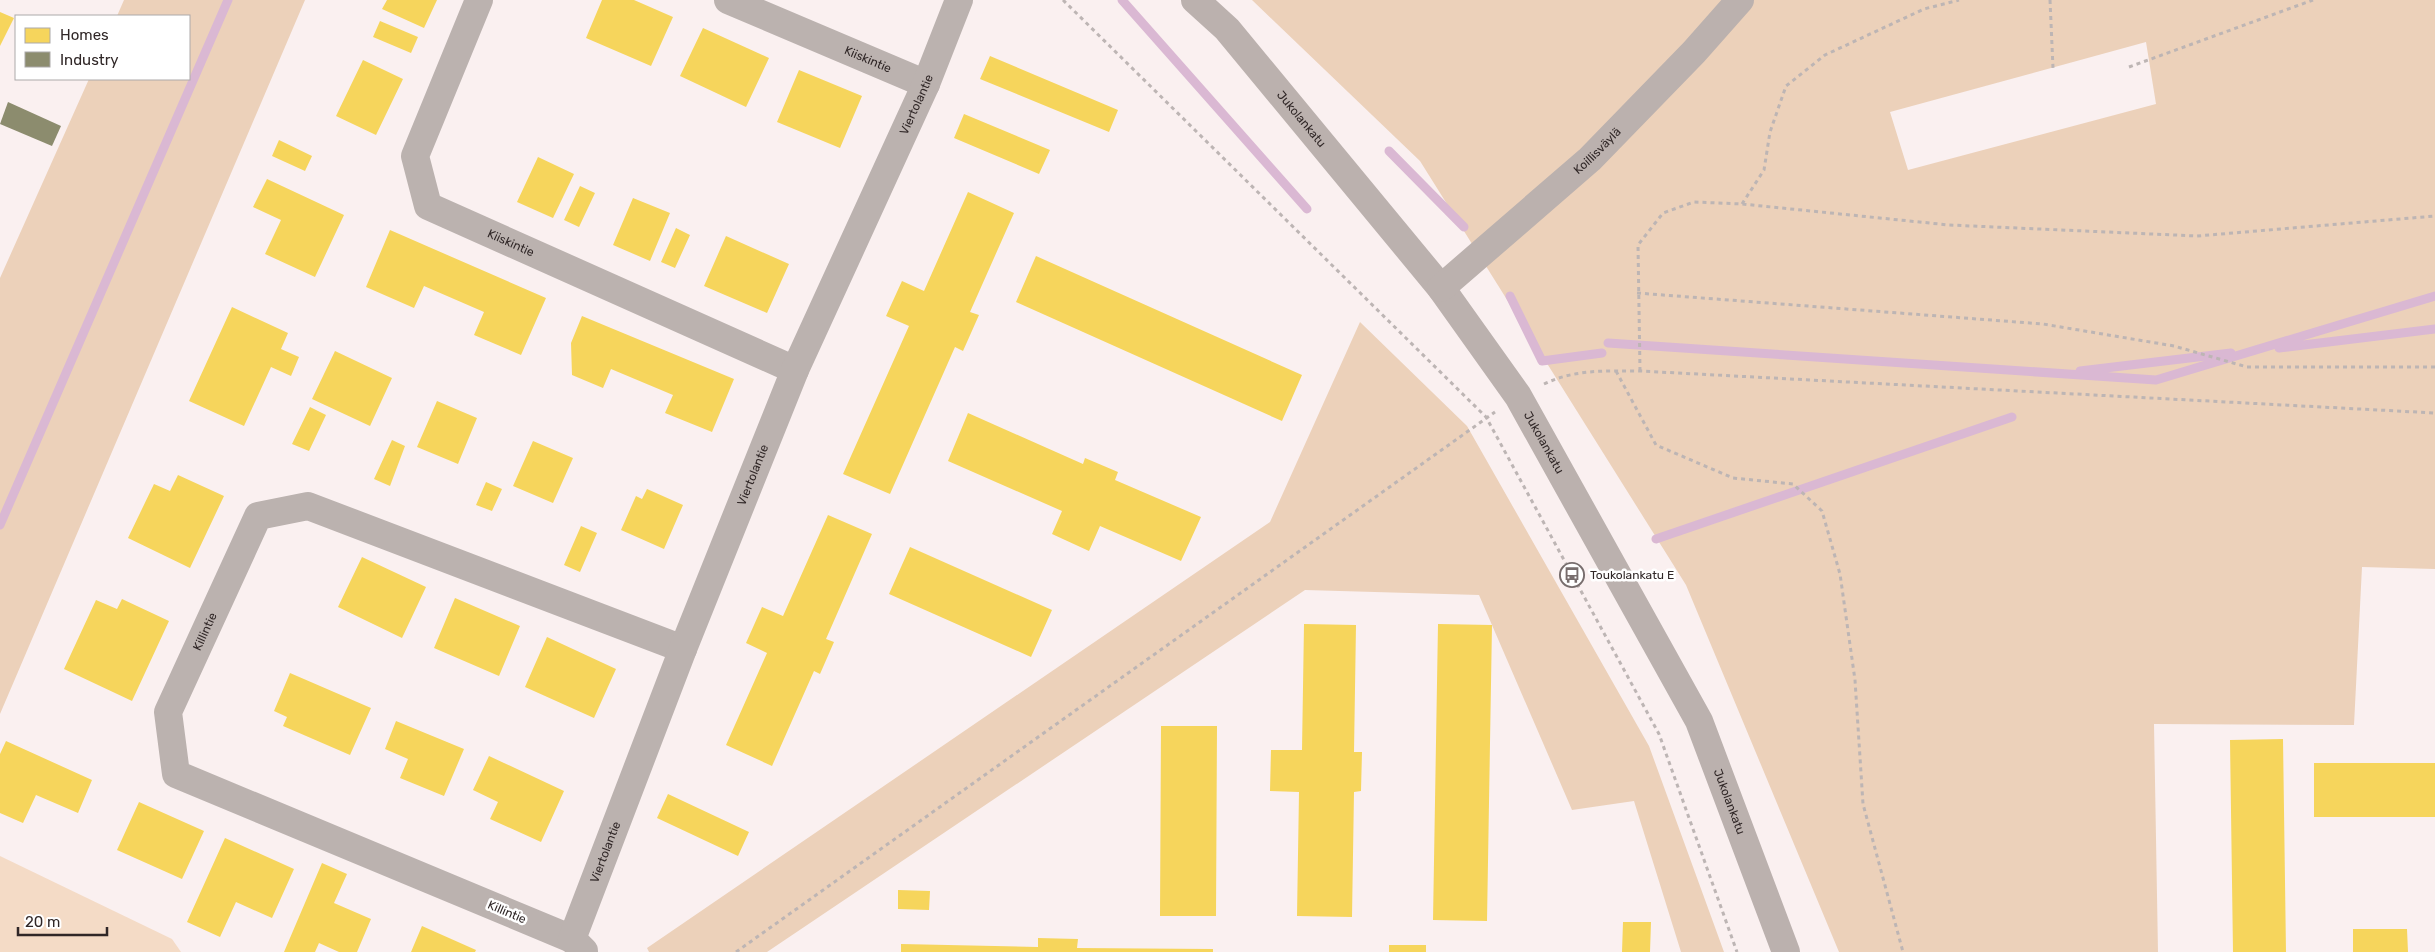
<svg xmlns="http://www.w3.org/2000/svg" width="2435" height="952" font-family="Rubik,sans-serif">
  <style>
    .green { fill: #f4dbc6 }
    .forest { fill: #ecd1ba; fill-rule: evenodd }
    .homes { fill: #f6d55c }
    .industry { fill: #8c8c6e }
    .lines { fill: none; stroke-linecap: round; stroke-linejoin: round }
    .stream { stroke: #dab8d3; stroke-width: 9 }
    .path { stroke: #bdb5b4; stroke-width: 3; stroke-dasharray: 4 4; stroke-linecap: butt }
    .street { stroke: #bbb2af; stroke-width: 28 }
    .secondary { stroke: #bbb1ae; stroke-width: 28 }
    .labels { text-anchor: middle; stroke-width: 5; stroke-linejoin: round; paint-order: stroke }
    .street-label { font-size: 12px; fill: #302727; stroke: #fff }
    .poi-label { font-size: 12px; fill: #302727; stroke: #fff; text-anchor: start }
  </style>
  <rect width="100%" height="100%" fill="#faf0f0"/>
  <path class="green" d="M0 856 172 939 181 952H0Z"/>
  <path class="forest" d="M124 0H305L0 714V278L89 79H189V16H117Z
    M1252 0H2435V569L2362 567 2354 725 2154 724 2158 952H1839L1686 585 1420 161ZM2146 42 2156 104 1908 170 1890 112Z
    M1360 322 1467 426 1649 746 1724 952H1681L1634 801 1572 810 1479 595 1305 590 767 952H649L647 948 1270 522Z"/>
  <path class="homes" d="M387 0H437L424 28 382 9Z
    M602 0H634L673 17 651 66 586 38Z
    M0 12 14 18 0 46Z
    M380 21 418 37 411 53 373 37Z
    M703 28 769 58 746 107 680 76Z
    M990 56 1118 110 1109 132 980 79Z
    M363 60 403 79 376 135 336 116Z
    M799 70 862 96 840 148 777 122Z
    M964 114 1050 150 1039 174 954 138Z
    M279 140 312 156 305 171 272 156Z
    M538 157 574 174 553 218 517 202Z
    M267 179 344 215 315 277 265 254 281 220 253 207Z
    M580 186 595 193 579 227 564 220Z
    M968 192 1014 213 970 312 979 315 963 351 955 347 890 494 843 474 909 326 886 316 902 281 924 291Z
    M633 198 670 213 650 261 613 245Z
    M676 228 690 235 675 268 661 262Z
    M390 230 546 298 521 355 474 335 484 312 424 286 414 308 366 287Z
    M726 236 789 264 767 313 704 286Z
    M1036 256 1302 375 1282 421 1016 302Z
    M232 307 288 333 281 349 299 357 291 376 271 367 244 426 189 401Z
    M582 316 734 379 712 432 665 413 673 395 611 369 603 388 572 375 571 343Z
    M335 351 392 378 370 426 312 399Z
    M437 401 477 418 458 464 417 447Z
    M310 407 326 415 309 451 292 444Z
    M968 413 1083 464 1085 458 1118 472 1115 480 1201 517 1181 561 1100 526 1089 551 1052 534 1062 511 948 461Z
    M392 440 405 446 390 486 374 479Z
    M533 441 573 458 553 503 513 486Z
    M178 475 224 496 190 568 128 538 154 484 170 491Z
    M486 482 502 489 492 511 476 505Z
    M647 489 683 505 664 549 621 530 636 496 642 499Z
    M828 515 872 534 826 639 834 642 820 674 814 671 772 766 726 745 767 653 746 643 762 607 783 616Z
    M581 526 597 533 580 572 564 565Z
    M910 547 1052 610 1031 657 889 594Z
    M362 557 426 587 402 638 338 607Z
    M455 598 520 626 499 676 434 648Z
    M122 599 169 621 132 701 64 669 96 600 117 609Z
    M1304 624 1356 625 1354 752H1362L1361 791 1354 792 1352 917 1297 916 1299 792 1270 791 1271 750H1302Z
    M1438 624 1492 625 1487 921 1433 920Z
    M547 637 616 669 594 718 525 687Z
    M290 673 371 708 350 755 283 726 287 717 274 711Z
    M396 721 464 749 444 796 400 778 408 759 385 749Z
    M1161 726H1217L1216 916H1160Z
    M2283 739 2286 952H2233L2230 740Z
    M6 741 92 780 78 813 36 795 23 823 0 813V754Z
    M489 756 564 791 541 842 490 819 498 802 473 790Z
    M2314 763H2435V817H2314Z
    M668 794 749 832 738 856 657 818Z
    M139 802 204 831 182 879 117 850Z
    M225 838 294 869 272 918 236 902 220 937 187 922Z
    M322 863 347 874 334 903 371 919 357 952H339L319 943 315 952H284Z
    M898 890 930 891 929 910 898 909Z
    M1623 922H1651L1650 952H1622Z
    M422 926 476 950 475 952H411Z
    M2353 929H2407L2408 952H2353Z
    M1038 938 1078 939 1077 948 1213 949V952H901V944L1038 947Z
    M1389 945H1426V952H1389Z"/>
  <path class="industry" d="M8 102 61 126 52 146 0 124Z"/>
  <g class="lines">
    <path class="stream" d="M1122 0 1307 209
      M1389 151 1464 227
      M1510 296 1542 361 1602 353
      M1608 343 2156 380 2435 296
      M2279 348 2435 329
      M2080 371 2231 353
      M0 525 228 0
      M1656 539 2012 417"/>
    <path class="path" d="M1063 0 1486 417 1659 734 1737 952
      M2050 0 2053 68
      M2129 67 2313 0
      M1742 204 1764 170 1770 132 1786 86 1825 55 1924 9 1959 0
      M1637 293 2043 324 2174 346 2247 367H2435
      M1616 371 1656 445 1733 478 1793 484 1822 511 1840 574 1855 680 1863 804 1903 952
      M1640 371 1638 245 1663 213 1694 202 1742 204 1949 225 2197 236 2435 216
      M1544 384C1575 369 1606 371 1640 371L2435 413
      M736 952 1495 412"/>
    <g class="street">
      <path id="s1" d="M479 0 415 156 428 206 795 370"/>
      <path id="s2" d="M728 0 926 84"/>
      <path id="s3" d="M572 939 176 774 168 712 258 516 308 506 683 649"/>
      <path id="s4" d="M584 951 572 939 683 649 795 370 926 84 959 0"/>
    </g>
    <g class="secondary">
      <path id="s5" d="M1195 0 1227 29 1441 288 1518 396 1699 721 1786 952"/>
      <path id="s6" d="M1441 288 1590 159 1694 52 1740 0"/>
    </g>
  </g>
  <defs>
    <symbol id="bus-ring" viewBox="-11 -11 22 22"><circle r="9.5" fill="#fff" stroke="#776d6d" stroke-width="1.5"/><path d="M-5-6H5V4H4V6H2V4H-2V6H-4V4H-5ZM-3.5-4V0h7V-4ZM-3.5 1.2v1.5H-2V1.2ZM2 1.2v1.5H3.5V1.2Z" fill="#776d6d"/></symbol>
  </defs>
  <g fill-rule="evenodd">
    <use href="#bus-ring" x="1558" y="561" width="28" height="28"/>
  </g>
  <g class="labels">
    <g class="street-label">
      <text dy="4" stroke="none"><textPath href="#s2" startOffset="152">Kiiskintie</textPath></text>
      <text dy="4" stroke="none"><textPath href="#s4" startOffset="920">Viertolantie</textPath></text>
      <text dy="4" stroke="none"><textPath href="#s5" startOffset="160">Jukolankatu</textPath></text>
      <text dy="4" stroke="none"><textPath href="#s6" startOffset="208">Koillisväylä</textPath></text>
      <text dy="4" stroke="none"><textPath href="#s1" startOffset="311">Kiiskintie</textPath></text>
      <text dy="4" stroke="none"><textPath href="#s5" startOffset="565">Jukolankatu</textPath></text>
      <text dy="4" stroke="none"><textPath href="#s4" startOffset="515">Viertolantie</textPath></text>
      <text dy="4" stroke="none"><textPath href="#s3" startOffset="580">Killintie</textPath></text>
      <text dy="4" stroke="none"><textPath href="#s5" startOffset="970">Jukolankatu</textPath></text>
      <text dy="4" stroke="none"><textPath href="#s4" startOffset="110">Viertolantie</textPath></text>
      <text transform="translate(507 912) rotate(23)" y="4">Killintie</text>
    </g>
    <g class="poi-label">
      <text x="1590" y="579">Toukolankatu E</text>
    </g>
  </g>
  <rect x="15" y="15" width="175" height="65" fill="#ffffff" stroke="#aca9a9"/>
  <rect x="25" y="28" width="25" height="15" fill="#f6d55c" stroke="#aca9a9"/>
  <text x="60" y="40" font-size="15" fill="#302727">Homes</text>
  <rect x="25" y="52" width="25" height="15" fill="#8c8c6e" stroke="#aca9a9"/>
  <text x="60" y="65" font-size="15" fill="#302727">Industry</text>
  <path d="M18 927v8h89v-8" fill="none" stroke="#302727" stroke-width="2.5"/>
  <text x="25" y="927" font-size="15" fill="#302727" stroke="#ffffff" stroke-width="4" paint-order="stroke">20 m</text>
</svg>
